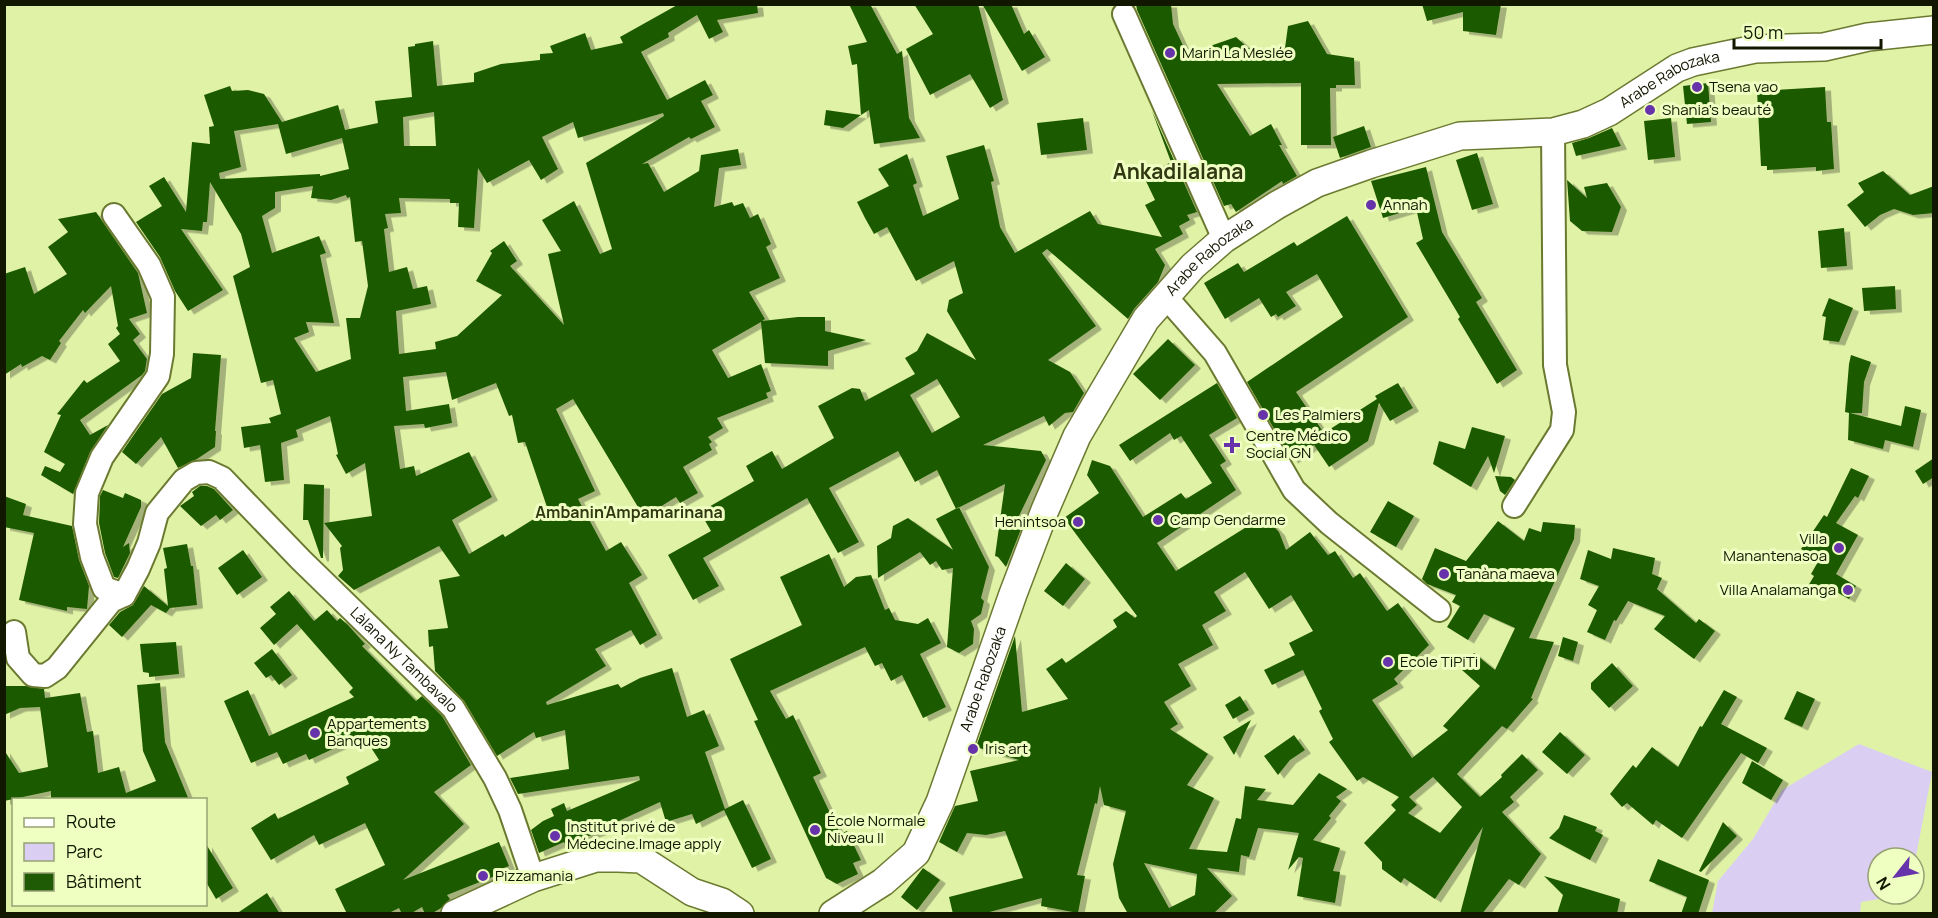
<svg xmlns="http://www.w3.org/2000/svg" width="1938" height="918" font-family="Manrope,sans-serif">
  <style>
    .green { fill: #dacff3 }
    .building { fill: #1f5a05; fill-rule: evenodd; filter: url(#shadow) }
    .lines { fill: none; stroke-linecap: round; stroke-linejoin: round }
    .minor-casing { stroke: #6b7a31; stroke-width: 26 }
    .tertiary-casing { stroke: #6b7a31; stroke-width: 30 }
    .minor { stroke: #fff; stroke-width: 22 }
    .tertiary { stroke: #fff; stroke-width: 27 }
    .poi-dot { fill: #6733aa; stroke: #effec1; stroke-width: 2 }
    .labels { text-anchor: middle; stroke-width: 6; stroke-linejoin: round; paint-order: stroke }
    .poi-label { font-size: 15px; fill: #121700; stroke: #effec1; text-anchor: start }
    .street-label { font-size: 15px; fill: #121700; stroke: #effec1 }
    .neighbourhood-label { font-size: 16px; font-weight: bold; fill: #303711; stroke: #effec1 }
    .district-label { font-size: 21px; font-weight: bold; fill: #303711; stroke: #effec1 }
  </style>
  <defs>
    <filter id="shadow"><feDropShadow dx="6" dy="3.5" stdDeviation="0" flood-color="#0004"/></filter>
  </defs>
  <rect width="100%" height="100%" fill="#e0f2a6"/>
  <path class="green" d="M1859 744 1932 772 1914 867V858H1878V894H1909L1861 902 1860 913H1712L1718 881 1753 839 1782 790Z"/>
  <path class="building" d="M679 4H757L758 13 717 20 723 32 709 39 697 15 668 33 669 37 641 52 667 100 705 80 713 95 701 101 715 127 691 139 689 137 642 164 648 163 664 192 699 171 701 155 738 149 741 165 719 168 714 207 732 202 734 206 743 203 750 218 758 214 771 244 766 247 780 278 749 292 765 319 762 321 798 317H825V331L866 340 828 351V366L765 363 761 322 712 350 728 378 761 364 771 391 766 393 768 398 717 418 723 428 708 437 712 442 709 444 712 450 683 467 698 493 680 503 676 497 644 517 573 399 556 409 595 491 578 499 606 551 621 542 642 575 629 583 657 635 640 645 631 630 595 649 606 666 546 702 547 705 618 684 621 688 640 678 672 668 687 717 704 710 719 746 705 752 725 809 743 800 771 859 752 868 724 810 696 824 692 814 666 822 660 802 608 826 609 828 579 840 582 846 568 850 564 842 539 853 531 830 543 821 554 816 551 809 564 803 567 811 640 780 639 776 518 794 510 778 569 769 565 730 536 738 534 732 497 756 464 701 435 671 433 646 429 647 428 630 448 628 439 580 460 576 439 546 354 590 338 576 343 570 340 548 342 546 324 523 372 516 365 463 346 474 336 455 338 454 330 416 296 430 298 437 281 443 284 480 265 482 260 445 244 448 241 427 271 423 269 418 281 414 273 380 261 383 233 276 250 267 241 234 210 182 207 222H203L202 231 181 229 223 290 188 311 175 291 160 257 136 222 162 206 149 186 164 177 186 212 192 142 210 144 209 127 214 126 204 95 230 86 232 91 248 90 264 94 282 122 338 105 345 130 378 123 375 101 412 97 408 47 415 46V44L433 41 437 86 474 82V73L501 64 540 60V54L553 53 550 46 585 33 591 50 623 43 620 37ZM434 112 436 146H404L403 117ZM663 113 664 116 586 163 612 249 600 254 574 201 542 220 561 251 548 254 564 325 510 266 517 261 504 241 490 251 492 253 476 281 502 295 457 336 435 342 436 349 399 354 396 311 431 304 427 286 413 289 407 267 389 272 384 229 388 228 385 214 401 213 399 198 450 199V203H459L458 227 474 228 478 168 487 183 529 160 541 180 558 169 542 137 573 122 578 138ZM278 124 286 154 342 138 349 169 320 176V174L220 179 219 173 241 167 234 131ZM313 186 311 198 331 200 346 195 347 198 350 197 355 242 362 241 368 286 360 318H346L351 359 316 372 294 338 309 332 306 322 334 323 320 255 326 253 319 236 272 253 262 216 275 208V192ZM446 372 452 400 496 383 509 416 512 415 518 443 525 442 548 510 505 537 503 534 469 554 452 520 492 497 469 452 416 476 414 466 400 469 394 426 424 424 425 428 452 423 449 404 406 411 403 377Z
    M849 4H870L897 54 902 51 909 118 920 138 874 144 869 110 861 115 857 64 852 65 848 46 867 42Z
    M914 4H978L1003 100 990 108 970 74 930 95 906 49 933 34Z
    M982 4H1011L1024 34 1029 30 1045 57 1022 71Z
    M1136 4H1171L1173 24 1187 54 1236 37 1248 48H1285L1288 26 1308 21 1327 54 1354 58 1355 85H1336V88H1330L1331 145H1301V83L1217 84 1250 136 1271 124 1282 145H1279L1297 176 1283 184 1282 181 1236 212 1231 204 1224 206 1137 10Z
    M1422 4H1501L1496 35 1463 31V12L1427 21Z
    M1708 83 1711 122 1687 124 1683 86Z
    M1825 87 1827 122H1831L1834 169 1816 171V167L1767 170V166H1761L1757 91Z
    M826 110 861 115 843 128 824 125Z
    M1152 111 1197 212 1187 215 1190 220 1179 226 1183 234 1155 249 1165 265 1158 282 1134 309 1128 319 1047 249 1042 253 1096 326 1048 360 1070 372 1084 393 1073 412 1065 413 1049 426 1044 416 983 445 1041 451 1046 460 1018 518 1025 519 1006 567 998 557 995 556 1005 484 956 509 937 470 915 482 898 451 829 488 859 542 838 553 807 498 703 558 719 586 693 600 668 555 711 531 700 512 754 481 746 466 772 451 782 469 834 438 818 406 852 388 860 389 865 401 915 374 905 358 917 351 927 333 976 360 947 311 949 300 963 293 954 261 916 281 887 227 874 234 865 218 857 202 889 186 878 169 907 154 917 183 913 185 923 216 959 199 946 156 984 145 994 181 991 182 1000 227 1015 253 1090 211 1098 224 1162 237 1145 205 1155 200 1144 177 1171 162ZM937 379 960 417 932 433 910 395Z
    M1083 118 1087 150 1041 155 1037 123Z
    M1671 118 1675 157 1648 160 1644 121Z
    M1364 126 1371 147 1340 158 1333 137Z
    M1612 128 1621 146 1576 156 1572 143 1589 138Z
    M1477 153 1493 204 1472 210 1456 160Z
    M1426 167 1442 232 1482 298 1476 302 1517 370 1497 384 1458 319 1460 317 1416 243 1423 239 1416 208 1383 218 1371 181Z
    M1883 171 1910 195 1934 186V213L1913 215 1894 209 1880 215 1865 227 1847 205 1864 192 1858 183Z
    M1567 180 1587 198 1584 187 1607 183 1621 207 1612 232 1582 231 1570 221Z
    M96 212 138 273 147 313 129 319 140 334 133 340 147 359 145 371 142 375 80 420 90 435 108 425 90 452 73 494 41 475 45 466 60 472 65 464 44 452 61 415 57 414 84 380 87 383 120 361 108 344 120 334 116 328 118 326 111 286 85 313 83 310 59 341 61 343 50 360 42 356 22 367 21 364 4 375V274L25 267 34 294 67 274 48 247 68 232 58 219Z
    M1347 216 1408 317 1296 392 1324 433 1377 399 1375 396 1398 383 1413 408 1390 421 1379 403 1368 441 1329 467 1314 445 1292 460 1247 382 1343 317 1317 274 1286 292 1296 306 1278 317 1276 314 1271 317 1259 298 1225 319 1204 283 1238 263 1244 272 1294 242 1297 246Z
    M1844 228 1847 266 1821 268 1818 231Z
    M1895 286 1896 309 1864 311 1862 288Z
    M1829 298 1853 308 1839 342 1823 340 1826 317 1822 316Z
    M1168 339 1195 365 1160 400 1133 374Z
    M193 353 221 355 215 431H216L215 447 197 459 178 468 161 437 136 464 122 452 162 394 191 378Z
    M1851 355 1871 362 1864 382 1862 413H1850L1901 426 1905 406 1921 410 1913 447 1885 440 1883 449 1848 440 1849 413 1845 412 1849 364Z
    M1217 383 1237 418 1209 435 1226 461 1220 465 1236 490 1157 543 1176 571 1264 516 1279 532 1286 550 1310 532 1328 555 1335 551 1353 578 1360 573 1387 611 1398 603 1429 645 1394 679 1398 684 1372 700 1412 758 1448 730 1443 726 1480 686 1462 670 1474 653 1495 670 1515 628 1484 614 1468 640 1447 627 1460 606 1452 602 1456 595 1427 584 1422 579 1435 548 1466 561 1498 521 1524 541 1529 528 1541 532 1543 522 1575 525 1574 539 1529 638 1554 642 1531 698 1533 699 1507 729 1502 726 1457 774 1480 797 1502 777 1501 775 1522 754 1538 770 1510 797 1514 802 1502 812 1541 854 1519 885 1509 879 1482 914H1460L1483 827 1435 899 1404 878 1401 883 1382 869V862L1364 843 1396 810 1391 805 1399 797 1363 777 1357 781 1329 742 1333 739 1319 711 1322 709 1303 670 1272 685 1264 670 1295 655 1289 643 1313 631 1291 595 1269 609 1245 572 1214 592 1226 611 1202 625 1213 645 1178 664 1191 686 1164 702 1178 724 1170 729 1208 754 1187 785 1214 798 1189 849 1227 852 1236 818 1241 819 1245 786 1266 789 1257 800 1293 805 1319 773 1347 789 1336 797 1341 801 1329 816 1331 818 1313 840 1340 848 1333 871 1340 872 1335 903 1297 896 1303 858 1299 857 1288 870 1299 833 1258 828 1249 857 1241 855 1239 872 1207 868 1232 896 1213 914H1128L1119 898 1113 864 1126 811 1104 805 1100 786 1097 804 1095 803 1077 875 1085 876 1078 913 1041 906 1042 898 982 914H953L949 897 1023 878 1005 831 986 835 967 833 957 852 939 842 955 806 978 801 970 771 1019 760 976 747 1015 636 1022 712 1068 699 1046 669 1062 658 1066 663 1117 627 1113 620 1126 611 1135 618 1137 616 1064 518 1099 493 1087 475 1092 460 1110 466 1143 517 1181 493 1186 499 1212 483 1181 436 1174 440 1170 433 1130 461 1119 445ZM1433 777 1462 807 1440 833 1408 813 1417 805 1409 797ZM1144 863 1197 874 1195 895 1169 908Z
    M1472 427 1505 436 1494 473 1488 456 1471 487 1433 464 1439 441 1465 449Z
    M1934 458V477L1923 484 1915 471Z
    M1851 468 1869 476 1858 498 1855 496 1836 523 1858 535 1836 574 1856 586 1849 599 1826 586 1821 594 1808 586 1814 576 1811 574 1819 560 1801 549 1824 515 1827 517Z
    M1495 476 1511 477 1515 480 1505 495 1500 491Z
    M304 484 324 485 323 558H321L308 520H303Z
    M200 486H207L214 489 233 510 220 520 216 515 201 526 180 506 194 496 192 492Z
    M103 490 123 498 125 493 141 500V507L123 547 129 543 130 553 118 578 114 577 105 553 99 523 100 496Z
    M4 496 26 504 23 515 72 526 79 560 89 586 87 609 67 607V611L19 600 34 533 4 527Z
    M1388 501 1414 516 1396 547 1370 532Z
    M959 507 989 567 981 598 984 601 981 614 971 621 974 629 973 644 959 653 947 647 953 568 942 570 936 561 930 565 920 552 878 578 877 546 891 538 893 526 908 518 953 550 936 519Z
    M187 544 191 566H193L197 605 170 608 166 613 151 605 122 637 109 625 120 612 133 605 144 586 168 606 164 569 167 568 163 548Z
    M1613 548 1655 558 1652 574 1662 578 1657 589 1696 623 1699 619 1715 631 1694 659 1654 629 1665 616 1628 601 1616 621 1614 620 1605 640 1587 632 1597 610 1588 605 1599 586 1580 579 1588 550 1611 559Z
    M243 550 262 577 237 595 218 568Z
    M829 554 844 587 856 577 871 575 885 610 889 608 895 620 918 624 928 618 941 643 920 654 946 707 923 718 902 675 891 681 882 663 875 666 865 647 770 691 786 719 793 715 821 773 813 777 840 834 847 831 861 860 853 863 858 874 837 884 826 878 754 721 758 720 730 659 802 625 780 577Z
    M1066 563 1085 579 1063 606 1044 591Z
    M289 591 314 621 327 610 337 621 340 618 348 625 365 644 362 646 416 701 422 696 442 716 471 765 434 792 464 824 403 880 499 842 509 866 493 872 495 876 447 895 450 899 441 908 431 914H425L422 907 410 914H402L399 908 387 914H347L335 889 385 865 365 823 319 845 314 835 271 860 251 828 275 813 278 819 349 784 346 777 379 760 363 735 309 760 306 754 283 764 277 752 251 763 224 701 248 690 269 736 354 697 349 692 353 688 297 624 274 645 260 628 276 614 270 607Z
    M1563 637 1578 642 1573 661 1558 656Z
    M176 642 179 674 149 677V673L143 672 140 644Z
    M272 649 292 675 279 685 271 675 266 678 254 663Z
    M1612 663 1633 686 1609 708 1591 689V683Z
    M160 683 165 742 189 800H51V791L4 801V750L19 773 48 767 40 707 20 708 4 715V686H26L44 689 45 698 80 693 87 732 93 731 98 773 119 767 126 793 156 781 143 751 137 685Z
    M1724 690 1737 697 1721 724 1767 748 1758 763 1741 753 1682 838 1656 820 1653 825 1627 803 1622 807 1610 794 1633 765 1636 768 1652 747 1678 767 1700 726 1702 727Z
    M1797 691 1815 699 1802 727 1784 719Z
    M1240 696 1249 710 1233 719 1225 705Z
    M1251 720 1234 755 1223 737Z
    M1560 732 1585 755 1567 774 1542 752Z
    M1294 735 1305 750 1290 760 1278 775 1264 756Z
    M1752 761 1783 780 1771 800 1742 783Z
    M1564 815 1597 827 1595 831 1603 835 1590 860 1549 838 1559 828Z
    M1723 822 1737 836 1701 872 1699 871Z
    M206 844 233 888 216 899 206 882Z
    M1658 859 1709 880 1698 914H1681L1687 897 1649 881Z
    M923 868 940 880 917 910 901 897Z
    M1544 876 1620 899 1617 914H1557L1563 895Z
    M267 893 280 914H236Z"/>
  <g class="lines">
    <defs>
      <g id="minor">
        <path d="M1124 14 1224 239"/>
        <path d="M114 215 149 265 163 297 162 354 158 376 102 457 87 493 85 524 92 557 104 588 124 595"/>
        <path d="M1166 297 1215 353 1294 490 1329 523 1439 610"/>
        <path d="M1514 506 1562 430 1564 412 1555 365 1553 132"/>
        <path id="s1" d="M14 632 18 658 33 675 45 676 57 668 111 601 124 595 138 569 149 543 157 513 184 480 196 473 209 472 222 478 301 560 453 708 495 778 510 810 533 878"/>
      </g>
      <g id="tertiary">
        <path d="M455 914 533 878 596 858H618L641 859 692 892 722 902 740 914"/>
        <path id="s2" d="M833 914 883 882 916 853 940 802 1013 594 1045 510 1077 436 1146 319 1193 266 1224 239 1277 205 1317 183 1371 164 1460 136 1553 132 1583 124 1609 112 1677 68 1693 62 1755 49 1824 47 1868 37 1934 30"/>
      </g>
    </defs>
    <use href="#minor" class="minor-casing"/>
    <use href="#tertiary" class="tertiary-casing"/>
    <use href="#minor" class="minor"/>
    <use href="#tertiary" class="tertiary"/>
  </g>
  <g class="poi-dot">
    <circle cx="1170" cy="53" r="6"/>
    <circle cx="1697" cy="87" r="6"/>
    <circle cx="1650" cy="110" r="6"/>
    <circle cx="1371" cy="205" r="6"/>
    <circle cx="1263" cy="415" r="6"/>
    <path d="M1229 436h6v6h6v6h-6v6h-6v-6h-6v-6h6z"/>
    <circle cx="1158" cy="520" r="6"/>
    <circle cx="1078" cy="522" r="6"/>
    <circle cx="1839" cy="548" r="6"/>
    <circle cx="1444" cy="574" r="6"/>
    <circle cx="1848" cy="590" r="6"/>
    <circle cx="1388" cy="662" r="6"/>
    <circle cx="315" cy="733" r="6"/>
    <circle cx="973" cy="749" r="6"/>
    <circle cx="815" cy="830" r="6"/>
    <circle cx="555" cy="836" r="6"/>
    <circle cx="483" cy="876" r="6"/>
  </g>
  <g class="labels">
    <g class="poi-label">
      <text x="1182" y="58">Marin La Meslée</text>
      <text x="1709" y="92">Tsena vao</text>
      <text x="1662" y="115">Shania's beauté</text>
      <text x="1383" y="210">Annah</text>
      <text x="1275" y="420">Les Palmiers</text>
      <text x="1246" y="441">Centre Médico<tspan x="1246" dy="17">Social GN</tspan></text>
      <text x="1170" y="525">Camp Gendarme</text>
      <text x="1066" y="527" text-anchor="end">Henintsoa</text>
      <text x="1827" y="544" text-anchor="end">Villa<tspan x="1827" dy="17">Manantenasoa</tspan></text>
      <text x="1456" y="579">Tanàna maeva</text>
      <text x="1836" y="595" text-anchor="end">Villa Analamanga</text>
      <text x="1400" y="667">Ecole TiPiTi</text>
      <text x="327" y="729">Appartements<tspan x="327" dy="17">Banques</tspan></text>
      <text x="985" y="754">Iris art</text>
      <text x="827" y="826">École Normale<tspan x="827" dy="17">Niveau II</tspan></text>
      <text x="567" y="832">Institut privé de<tspan x="567" dy="17">Médecine.Image apply</tspan></text>
      <text x="495" y="881">Pizzamania</text>
    </g>
    <g class="street-label">
      <text dy="5" stroke="none"><textPath href="#s2" startOffset="1280">Arabe Rabozaka</textPath></text>
      <text dy="5" stroke="none"><textPath href="#s2" startOffset="776">Arabe Rabozaka</textPath></text>
      <text dy="5" stroke="none"><textPath href="#s1" startOffset="606">Làlana Ny Tambavalo</textPath></text>
      <text dy="5" stroke="none"><textPath href="#s2" startOffset="290">Arabe Rabozaka</textPath></text>
    </g>
    <g class="neighbourhood-label">
      <text x="629" y="518">Ambanin'Ampamarinana</text>
    </g>
    <g class="district-label">
      <text x="1178" y="179">Ankadilalana</text>
    </g>
  </g>
  <rect width="1938" height="918" fill="none" stroke="#121700" stroke-width="12"/>
  <rect x="12" y="798" width="195" height="108" fill="#effec1" stroke="#97a274" stroke-width="1.5"/>
  <rect x="24" y="818" width="30" height="9" fill="#ffffff" stroke="#97a274" stroke-width="1.5"/>
  <text x="66" y="828" font-size="18" fill="#121700">Route</text>
  <rect x="24" y="843" width="30" height="18" fill="#dacff3" stroke="#97a274" stroke-width="1.5"/>
  <text x="66" y="858" font-size="18" fill="#121700">Parc</text>
  <rect x="24" y="873" width="30" height="18" fill="#1f5a05" stroke="#97a274" stroke-width="1.5"/>
  <text x="66" y="888" font-size="18" fill="#121700">Bâtiment</text>
  <g transform="translate(1896 876) rotate(239)"><circle r="28" fill="#effec1" stroke="#97a274" stroke-width="1.5"/>
  <path d="M0-4.5L10 22L0 15L-10 22Z" fill="#6733aa"/>
  <text y="-9" font-size="16" font-weight="bold" text-anchor="middle" fill="#121700">N</text>
  </g>
  <path d="M1734 39v9h147v-9" fill="none" stroke="#121700" stroke-width="3"/>
  <text x="1743" y="39" font-size="18" fill="#121700" stroke="#effec1" stroke-width="4.5" paint-order="stroke">50 m</text>
</svg>
